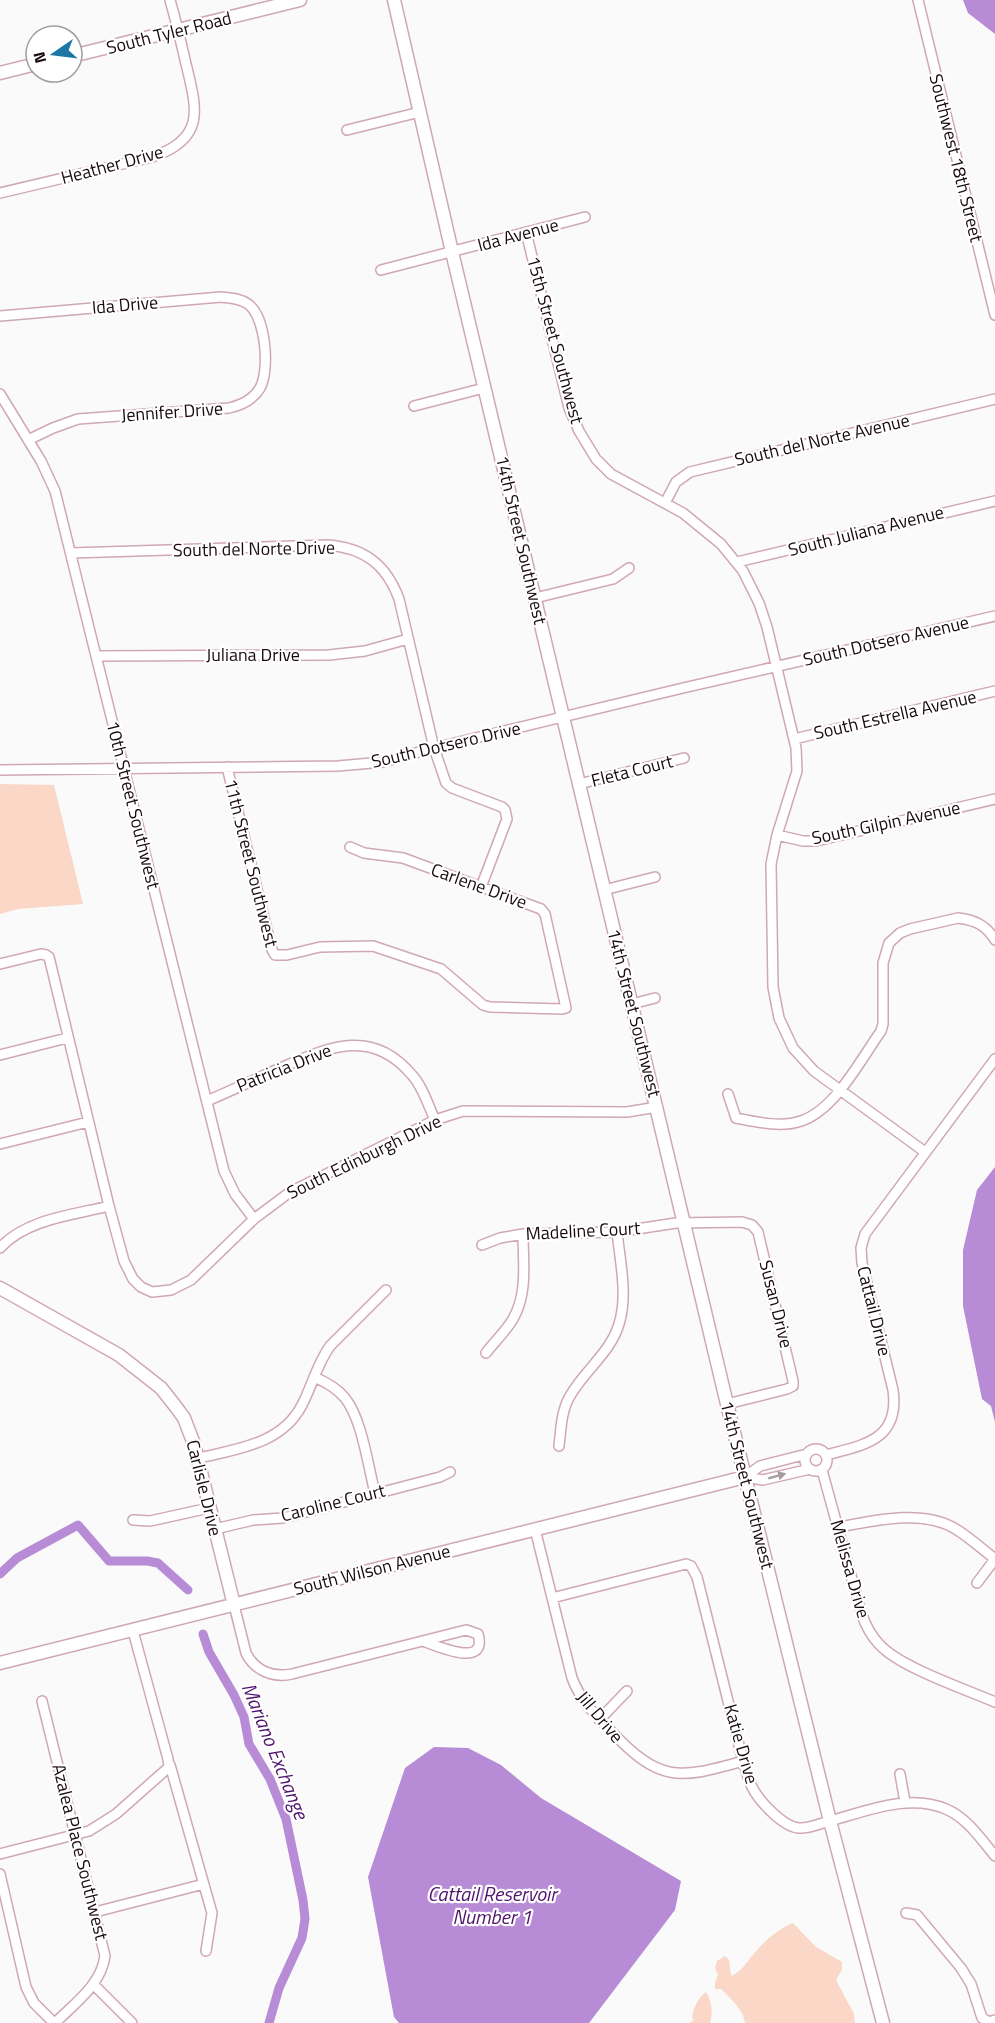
<svg xmlns="http://www.w3.org/2000/svg" width="995" height="2023" font-family="'Titillium Web',sans-serif">
  <style>
    .green { fill: #fad7c6 }
    .water { fill: #b78bd5 }
    .lines { fill: none; stroke-linecap: round; stroke-linejoin: round }
    .canal { stroke: #b78bd5; stroke-width: 9 }
    .street-casing { stroke: #d0a8b3; stroke-width: 12 }
    .secondary-casing { stroke: #d0a8b3; stroke-width: 15 }
    .street { stroke: #fff; stroke-width: 9 }
    .secondary { stroke: #fff; stroke-width: 12 }
    .oneway { fill: #a39d9f }
    .labels { text-anchor: middle; stroke-width: 4.5; stroke-linejoin: round; paint-order: stroke }
    .street-label { font-size: 18px; fill: #180a0f; stroke: #fff }
    .water-label { font-size: 20px; font-style: italic; fill: #50166f; stroke: #fff }
  </style>
  <rect width="100%" height="100%" fill="#fafafa"/>
  <path class="green" d="M0 784 54 785 83 904 18 909 0 914Z
    M793 1923 816 1947 842 1962V1970L836 1980 854 2014 855 2023H745C744 2010 730 1998 721 1989H715V1982L718 1975 715 1968 717 1961 725 1956 729 1960 731 1976C743 1971 749 1958 758 1949 769 1937 779 1929 793 1923Z
    M706 1992C712 2002 713 2012 710 2023H690L694 2020 692 2017C694 2008 698 1997 706 1992Z"/>
  <path class="water" d="M963 0H995V34L968 13Z
    M995 1167V1422L991 1406 982 1399 963 1306V1250L977 1190Z
    M434 1747 468 1748 501 1765 541 1798 681 1881 675 1910 589 2023H399L394 2017 368 1877 405 1768Z"/>
  <g class="lines">
    <path class="canal" d="M0 1574 17 1558 78 1525 109 1561H147L158 1563 188 1590
      M203 1634 209 1652 234 1695 244 1717 249 1744 270 1779 286 1819 303 1900 305 1919 302 1938 279 1988 269 2023"/>
    <defs>
      <path id="street" d="M918 0 995 315
        M347 130 420 112
        M0 193 152 157C206 139 197 109 186 64 181 42 176 21 170 0
        M526 232 569 408 579 431 596 459 611 474 683 513 721 544 743 571 759 603 767 627 796 748 797 771 777 835 771 864 773 987 779 1018 793 1048 814 1071 925 1152
        M381 270 585 217
        M0 316 221 297C230 298 240 298 248 304 266 317 270 370 260 388 253 400 242 405 229 408L78 419 53 428 28 440
        M0 394 41 461 55 491 224 1171 235 1194 254 1219
        M414 406 484 388
        M665 503 676 482 690 472 995 399
        M71 553 328 545C364 548 386 564 399 599L434 748 446 783 452 788 502 807 505 810 507 819 481 887
        M737 562 995 501
        M535 598 613 579 629 568
        M96 656 329 655 365 651 408 639
        M794 739 995 691
        M227 767 272 950 275 955H287L320 947 373 946 441 969 483 1005 490 1007 562 1009 566 1008 545 914 541 909 403 858 364 853 350 847
        M0 770 338 766 383 762 434 748 683 688 995 616
        M579 784 684 758
        M777 835 803 841H816L995 799
        M604 890 655 877
        M0 964 41 954 46 955 49 957 109 1206 124 1261 133 1279 141 1287 152 1292 171 1290 191 1280 254 1219 290 1192 435 1120 463 1111 627 1112 657 1107
        M632 1004 655 998
        M0 1055 67 1038
        M728 1094 736 1118C756 1122 781 1128 801 1121 835 1110 861 1059 881 1031L883 1024V963L889 943 900 933 910 929 958 918C975 920 986 925 995 940
        M207 1101C230 1091 254 1080 278 1069 327 1048 371 1026 412 1075 423 1087 428 1105 435 1120
        M0 1144 88 1122
        M482 1245 500 1238 523 1234 617 1232 676 1223 742 1222 752 1225 758 1232 793 1381V1386L787 1389 727 1404
        M0 1248C26 1219 73 1215 109 1206
        M486 1353C495 1341 506 1331 513 1319 528 1293 523 1262 523 1234
        M314 1377C326 1382 337 1388 345 1398 362 1419 368 1466 375 1493
        M559 1446C561 1430 561 1411 570 1396 584 1371 611 1352 619 1324 628 1295 620 1261 617 1232
        M805 1460a11 11 0 1 1 22 0a11 11 0 1 1-22 0Z
        M826 1455C864 1445 900 1440 893 1390L862 1263 861 1248 865 1234 995 1059
        M199 1458C237 1449 282 1444 302 1405 312 1386 317 1364 330 1346L386 1290
        M822 1470 861 1612C865 1624 870 1635 879 1644 899 1667 965 1689 995 1702
        M745 1477 763 1480 810 1469
        M745 1477 760 1466 807 1454
        M133 1520 150 1521 209 1508
        M839 1527C873 1521 921 1509 954 1528 968 1536 982 1549 995 1559
        M215 1529 253 1520 283 1518 440 1477 450 1472
        M535 1529 572 1678C580 1699 594 1714 610 1730 659 1782 677 1780 743 1761
        M977 1583 995 1559
        M552 1598 686 1564 691 1566 697 1577 743 1761C746 1770 748 1779 752 1787 759 1801 783 1827 799 1828 809 1829 821 1823 830 1821 867 1811 909 1793 946 1809 967 1818 981 1839 995 1856
        M234 1605 246 1653C255 1671 273 1678 292 1674L466 1630 478 1634C488 1669 437 1646 423 1641
        M42 1701 105 1956C101 1985 75 2003 55 2023
        M599 1720 627 1691
        M170 1765 212 1913 206 1951
        M900 1774 905 1802
        M0 1854 89 1831 116 1814 169 1767 168 1759 133 1631
        M0 1874 26 1987 34 2003 54 2023
        M95 1912 204 1884
        M906 1913 917 1915 961 1968 971 1984 982 2018 990 2022 995 2020
        M93 1984 132 2023"/>
      <path id="secondary" d="M394 0 452 252 727 1404 830 1821 883 2023
        M72 56 300 0
        M0 73 36 64
        M0 1288 119 1355 161 1388 176 1407 184 1418 194 1444 234 1605
        M0 1663 745 1477"/>
    </defs>
    <use href="#street" class="street-casing"/>
    <use href="#secondary" class="secondary-casing"/>
    <use href="#street" class="street"/>
    <use href="#secondary" class="secondary"/>
  </g>
  <defs><path id="oneway-solid" d="M-6-.8H1V-3.2L6.5 0L1 3.2V.8H-6Z" transform="scale(1.5)"/></defs>
  <use class="oneway" href="#oneway-solid" transform="translate(777 1476) rotate(-15)"/>
  <g class="labels">
    <g class="street-label">
      <text transform="translate(169 33) rotate(-14)" y="6">South Tyler Road</text>
      <text transform="translate(956 158) rotate(76)" y="6">Southwest 18th Street</text>
      <text transform="translate(112 165) rotate(-15)" y="6">Heather Drive</text>
      <text transform="translate(518 235) rotate(-15)" y="6">Ida Avenue</text>
      <text transform="translate(125 305) rotate(-5)" y="6">Ida Drive</text>
      <text transform="translate(555 340) rotate(75)" y="6">15th Street Southwest</text>
      <text transform="translate(172 412) rotate(-4)" y="6">Jennifer Drive</text>
      <text transform="translate(822 440) rotate(-13)" y="6">South del Norte Avenue</text>
      <text transform="translate(866 531) rotate(-14)" y="6">South Juliana Avenue</text>
      <text transform="translate(521 540) rotate(77)" y="6">14th Street Southwest</text>
      <text transform="translate(254 549) rotate(-1)" y="6">South del Norte Drive</text>
      <text transform="translate(886 641) rotate(-13)" y="6">South Dotsero Avenue</text>
      <text x="253" y="661">Juliana Drive</text>
      <text transform="translate(895 715) rotate(-13)" y="6">South Estrella Avenue</text>
      <text transform="translate(446 745) rotate(-13)" y="6">South Dotsero Drive</text>
      <text transform="translate(632 771) rotate(-14)" y="6">Fleta Court</text>
      <text transform="translate(133 805) rotate(76)" y="6">10th Street Southwest</text>
      <text transform="translate(886 823) rotate(-12)" y="6">South Gilpin Avenue</text>
      <text transform="translate(251 863) rotate(76)" y="6">11th Street Southwest</text>
      <text transform="translate(479 886) rotate(20)" y="6">Carlene Drive</text>
      <text transform="translate(634 1013) rotate(76)" y="6">14th Street Southwest</text>
      <text transform="translate(284 1068) rotate(-22)" y="6">Patricia Drive</text>
      <text transform="translate(364 1157) rotate(-26)" y="6">South Edinburgh Drive</text>
      <text transform="translate(583 1231) rotate(-3)" y="6">Madeline Court</text>
      <text transform="translate(776 1304) rotate(76)" y="6">Susan Drive</text>
      <text transform="translate(874 1311) rotate(76)" y="6">Cattail Drive</text>
      <text transform="translate(747 1485) rotate(76)" y="6">14th Street Southwest</text>
      <text transform="translate(204 1488) rotate(76)" y="6">Carlisle Drive</text>
      <text transform="translate(333 1503) rotate(-14)" y="6">Caroline Court</text>
      <text transform="translate(850 1569) rotate(74)" y="6">Melissa Drive</text>
      <text transform="translate(372 1570) rotate(-14)" y="6">South Wilson Avenue</text>
      <text transform="translate(600 1717) rotate(50)" y="6">Jill Drive</text>
      <text transform="translate(741 1744) rotate(74)" y="6">Katie Drive</text>
      <text transform="translate(80 1852) rotate(76)" y="6">Azalea Place Southwest</text>
    </g>
    <g class="water-label">
      <text transform="translate(275 1751) rotate(68)" y="7">Mariano Exchange</text>
      <text x="492" y="1901">Cattail Reservoir<tspan x="492" dy="23">Number 1</tspan></text>
    </g>
  </g>
  <g transform="translate(54 54) rotate(256)"><circle r="28" fill="#ffffff" stroke="#a39d9f" stroke-width="1.5"/>
  <path d="M0-4.5L10 22L0 15L-10 22Z" fill="#1d77a5"/>
  <text y="-9" font-size="16" font-weight="bold" text-anchor="middle" fill="#180a0f">N</text>
  </g>
</svg>
